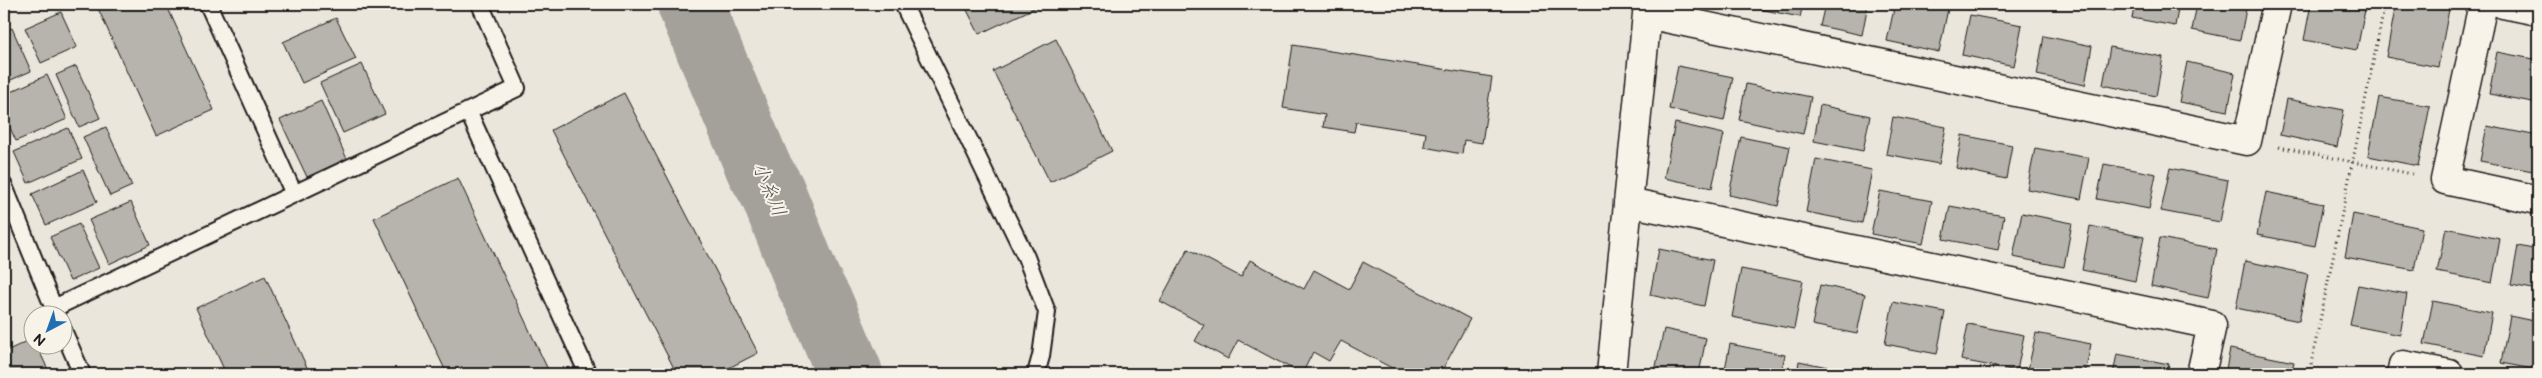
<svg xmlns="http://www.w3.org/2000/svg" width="2542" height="378" font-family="'Balsamiq Sans','Klee One',sans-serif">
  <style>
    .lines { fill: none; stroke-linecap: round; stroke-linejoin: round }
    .river { stroke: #a3a19a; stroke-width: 66 }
    .building { fill: #b6b4ac; stroke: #1c1c1c }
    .lane-casing { stroke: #1c1c1c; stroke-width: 20 }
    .street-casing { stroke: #1c1c1c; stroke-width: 31 }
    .path { stroke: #1c1c1c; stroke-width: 3; stroke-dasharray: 1 4; stroke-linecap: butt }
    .lane { stroke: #f7f3e8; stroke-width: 16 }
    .street { stroke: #f7f3e8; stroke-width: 28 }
    .labels { text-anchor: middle; stroke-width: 4; stroke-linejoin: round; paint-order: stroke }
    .water-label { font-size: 19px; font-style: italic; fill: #52514e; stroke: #f7f3e8 }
  </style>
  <rect width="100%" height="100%" fill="#eae6dc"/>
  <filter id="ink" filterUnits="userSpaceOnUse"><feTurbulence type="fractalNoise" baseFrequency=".02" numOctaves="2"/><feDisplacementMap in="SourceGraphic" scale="10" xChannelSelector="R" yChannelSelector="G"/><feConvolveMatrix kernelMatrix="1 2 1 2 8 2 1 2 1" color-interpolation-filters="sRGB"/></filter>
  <g filter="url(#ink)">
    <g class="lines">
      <path class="river" d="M690 4 759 169 772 191 808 281 822 307 850 374"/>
    </g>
    <path class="building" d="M96 4H166L214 110 156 136Z
      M964 4H1043L979 34Z
      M1755 4H1803L1800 17 1754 8Z
      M1825 4H1868L1862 35 1820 26Z
      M1895 4H1949L1939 52 1887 41Z
      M2079 4H2116L2115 11Z
      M2135 4H2179L2175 26 2132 18Z
      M2197 4H2247L2240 40 2192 30Z
      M2311 4H2332L2365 10 2357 50 2304 40Z
      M2396 4H2450L2438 67 2386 57Z
      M61 12 77 47 41 63 25 28Z
      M1970 15 2022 25 2014 66 1962 55Z
      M336 18 356 59 302 83 283 42Z
      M12 28 31 71 4 83V32Z
      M2044 36 2092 46 2085 85 2037 75Z
      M1056 39 1112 151 1050 182 993 71Z
      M1293 45 1492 77 1482 143 1464 140 1462 154 1424 147 1426 133 1356 122 1354 132 1323 127 1325 115 1283 108Z
      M2110 47 2163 57 2156 96 2103 85Z
      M2497 52 2538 60V103L2489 94Z
      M2187 62 2235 73 2228 111 2179 102Z
      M362 64 385 114 343 133 320 83Z
      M76 66 100 118 79 127 56 75Z
      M1678 66 1733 77 1724 121 1669 109Z
      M47 75 67 119 16 141 4 115V95Z
      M1746 84 1811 97 1803 134 1739 120Z
      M624 93 758 353 717 374H677L551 130Z
      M2379 97 2430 106 2418 166 2368 156Z
      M2287 99 2344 110 2337 147 2280 135Z
      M321 101 347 159 307 177 280 120Z
      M1820 105 1870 116 1863 151 1814 141Z
      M1893 117 1946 127 1939 164 1886 154Z
      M1675 123 1724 134 1712 188 1664 178Z
      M2487 126 2538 136V172L2480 161Z
      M106 127 132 186 110 196 83 137Z
      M68 128 82 159 28 183 14 152Z
      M1962 135 2012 145 2006 179 1956 168Z
      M1741 137 1790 147 1778 206 1729 195Z
      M2035 148 2089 158 2081 199 2027 189Z
      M1816 159 1872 170 1862 223 1806 212Z
      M2104 164 2156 174 2149 209 2097 199Z
      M2170 168 2228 180 2220 222 2161 211Z
      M83 170 97 202 46 225 32 194Z
      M458 178 550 374H447L374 218Z
      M1880 191 1932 201 1923 244 1871 234Z
      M2266 192 2323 204 2315 246 2257 235Z
      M131 202 150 245 109 264 89 220Z
      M1950 206 2004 216 1998 250 1943 239Z
      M2022 213 2072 223 2064 267 2013 257Z
      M2353 214 2422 228 2414 270 2345 257Z
      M79 224 99 268 70 281 50 237Z
      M2090 226 2144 237 2135 281 2082 270Z
      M2446 228 2500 239 2492 283 2437 272Z
      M2160 238 2217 249 2208 298 2151 286Z
      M2518 246 2538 250V290L2511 285Z
      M1188 249 1241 277 1250 260 1304 289 1314 270 1349 289 1363 262 1470 319 1440 374H1403L1341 341 1329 361 1313 352 1302 374 1238 340 1228 359 1195 341 1204 325 1160 301Z
      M1659 249 1713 260 1704 306 1650 295Z
      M2245 261 2308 274 2299 321 2236 308Z
      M1741 269 1803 281 1794 329 1732 317Z
      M265 276 310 374H226L196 308Z
      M1820 285 1865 294 1857 334 1812 325Z
      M2358 285 2407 294 2400 335 2350 325Z
      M2433 301 2492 313 2484 356 2424 344Z
      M1893 302 1945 312 1937 354 1885 344Z
      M2510 316 2538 322V370L2501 363Z
      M1968 324 2024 335 2017 371 1961 360Z
      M1664 329 1706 338 1699 374H1669L1655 371Z
      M2036 333 2091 344 2085 374H2027Z
      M32 339V346H37L50 374H4V352Z
      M1730 344 1785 355 1781 374H1724Z
      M2230 349 2294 362 2291 374H2225Z
      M2117 354 2169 364 2167 374H2113Z
      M1799 361 1856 373V374H1797Z"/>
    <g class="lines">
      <defs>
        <path id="lane" d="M208 4 294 194
          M903 4 1026 257 1047 312 1041 356 1036 374
          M468 111 588 374
          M4 186 57 316
          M54 308 517 88 480 4
          M62 328 82 374"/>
        <path id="street" d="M2483 4 2445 180 2538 200
          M2503 4 2538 11
          M1647 14 2247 141 2277 4
          M1628 202 2212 325 2201 374
          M1611 374 1648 4
          M2401 374 2403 365 2449 374"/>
      </defs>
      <use href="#lane" class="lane-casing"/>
      <use href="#street" class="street-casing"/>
      <path class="path" d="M2279 147 2412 174
        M2309 374 2385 4"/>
      <use href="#lane" class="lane"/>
      <use href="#street" class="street"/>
    </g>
  </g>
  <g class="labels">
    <g class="water-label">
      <text transform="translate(770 189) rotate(67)" y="7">小糸川</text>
    </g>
  </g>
  <rect width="2542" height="378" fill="none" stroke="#f7f3e8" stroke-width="20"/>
  <rect x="10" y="10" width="2522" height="358" fill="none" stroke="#1c1c1c" stroke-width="2" filter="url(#ink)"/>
  <g transform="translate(48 330) rotate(221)"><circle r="24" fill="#f7f3e8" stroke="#9f9d96"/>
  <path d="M0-4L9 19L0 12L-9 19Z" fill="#1f6fb2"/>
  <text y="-8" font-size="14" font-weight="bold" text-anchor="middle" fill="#1c1c1c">N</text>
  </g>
</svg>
